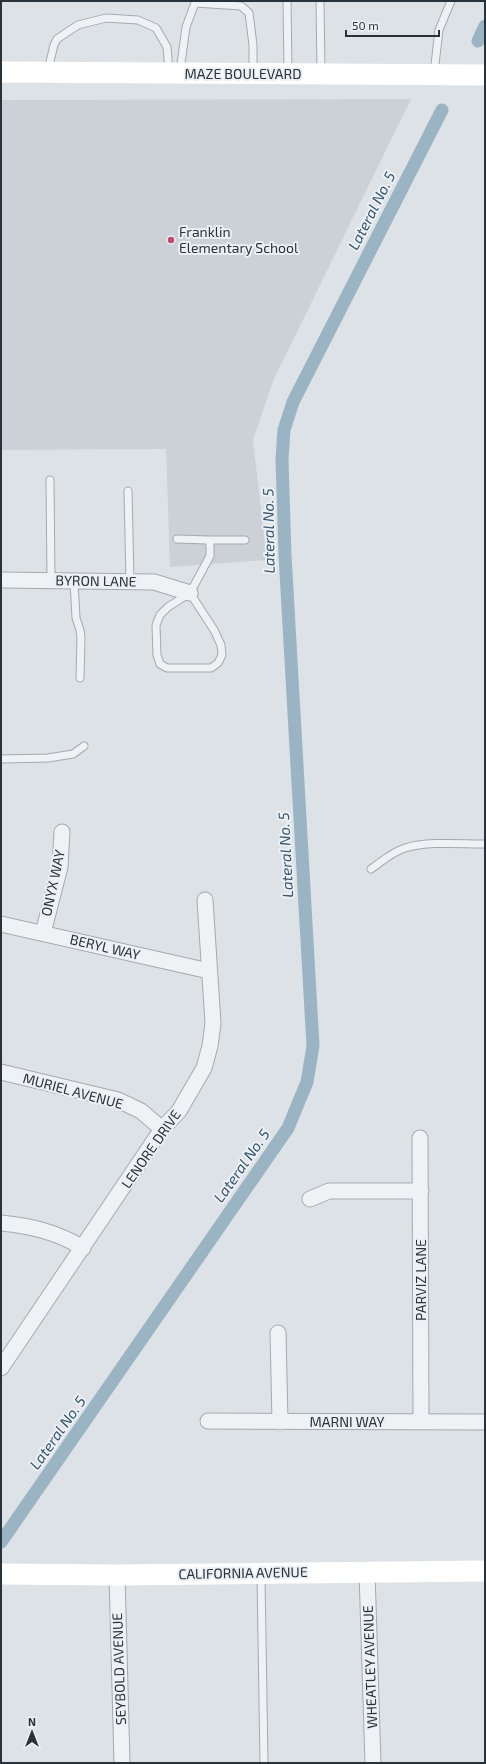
<svg xmlns="http://www.w3.org/2000/svg" width="486" height="1764" font-family="'Exo 2',sans-serif">
  <style>
    .built { fill: #cbd1d7 }
    .lines { fill: none; stroke-linecap: round; stroke-linejoin: round }
    .canal { stroke: #9ab4c3; stroke-width: 13 }
    .lane-casing { stroke: #a3aaaf; stroke-width: 9 }
    .street-casing { stroke: #a3aaaf; stroke-width: 17 }
    .lane { stroke: #eff2f4; stroke-width: 7 }
    .street { stroke: #eff2f4; stroke-width: 15 }
    .secondary { stroke: #fff; stroke-width: 21 }
    .poi-dot { fill: #c34a6f; stroke: #ecf0f4; stroke-width: 1.5 }
    .labels { text-anchor: middle; stroke-width: 4; stroke-linejoin: round; paint-order: stroke }
    .street-label { font-size: 14px; fill: #28323b; stroke: #ecf0f4 }
    .poi-label { font-size: 14px; fill: #28323b; stroke: #ecf0f4; text-anchor: start }
    .water-label { font-size: 15px; font-style: italic; fill: #35566b; stroke: #ecf0f4 }
  </style>
  <rect width="100%" height="100%" fill="#dde2e6"/>
  <path class="built" d="M411 99 273 381 253 440 267 560 170 567 166 449 1 450V100Z"/>
  <g class="lines">
    <path class="canal" d="M478 41 485 26
      M1 1542 288 1128 307 1082 313 1046 285 555 282 459 284 430 293 402 442 110"/>
    <defs>
      <path id="lane" d="M287 1 288 73
        M320 1 321 72
        M48 70 54 45 57 39 78 25 106 18 138 20 156 28 167 47 169 71
        M180 71 186 27 195 3 241 6 249 13 253 45V71
        M434 73 439 30 451 1
        M50 480 51 580
        M128 491 130 581
        M177 539 208 540 210 544V556L190 593 168 607 160 615 156 625 157 655 160 664 167 668H211L218 663 222 655 221 645 214 630 190 593
        M208 540H245
        M74 581 76 618 80 630 81 638 80 678
        M1 759 48 758 73 754 84 746
        M371 869C381 862 392 852 405 848 428 841 460 844 485 844
        M261 1575 264 1763"/>
      <path id="street" d="M1 580 154 582 190 593
        M1 924 209 971
        M43 933 60 867 62 832
        M1 1072 118 1100 141 1111 162 1129
        M420 1138 421 1422
        M310 1199 329 1191H421
        M1 1223C31 1226 57 1232 83 1248
        M278 1333 280 1422
        M1 1368 162 1129 179 1111 204 1068 210 1046 213 1023 205 900
        M208 1421 485 1422
        M367 1572 373 1763
        M117 1575 122 1763"/>
    </defs>
    <use href="#lane" class="lane-casing"/>
    <use href="#street" class="street-casing"/>
    <use href="#lane" class="lane"/>
    <use href="#street" class="street"/>
    <path class="secondary" d="M1 72 485 75
      M1 1574 117 1575 485 1571"/>
  </g>
  <circle class="poi-dot" cx="171" cy="240" r="4"/>
  <g class="labels">
    <g class="street-label">
      <text x="243" y="79">MAZE BOULEVARD</text>
      <text transform="translate(96 581) rotate(1)" y="5">BYRON LANE</text>
      <text transform="translate(53 883) rotate(-78)" y="5">ONYX WAY</text>
      <text transform="translate(105 947) rotate(13)" y="5">BERYL WAY</text>
      <text transform="translate(73 1091) rotate(15)" y="5">MURIEL AVENUE</text>
      <text transform="translate(151 1149) rotate(-55)" y="5">LENORE DRIVE</text>
      <text transform="translate(421 1280) rotate(-90)" y="5">PARVIZ LANE</text>
      <text x="347" y="1427">MARNI WAY</text>
      <text transform="translate(243 1573) rotate(-1)" y="5">CALIFORNIA AVENUE</text>
      <text transform="translate(370 1667) rotate(-92)" y="5">WHEATLEY AVENUE</text>
      <text transform="translate(119 1669) rotate(-92)" y="5">SEYBOLD AVENUE</text>
    </g>
    <g class="poi-label">
      <text x="179" y="237">Franklin<tspan x="179" dy="16">Elementary School</tspan></text>
    </g>
    <g class="water-label">
      <text transform="translate(372 211) rotate(-63)" y="5">Lateral No. 5</text>
      <text transform="translate(269 531) rotate(-91)" y="5">Lateral No. 5</text>
      <text transform="translate(286 855) rotate(-93)" y="5">Lateral No. 5</text>
      <text transform="translate(242 1166) rotate(-55)" y="5">Lateral No. 5</text>
      <text transform="translate(58 1433) rotate(-55)" y="5">Lateral No. 5</text>
    </g>
  </g>
  <rect width="486" height="1764" fill="none" stroke="#28323b" stroke-width="4"/>
  <g transform="translate(32 1732)" stroke="#ecf0f4" stroke-width="3" paint-order="stroke">
  <path d="M0-3L7 15L0 10L-7 15Z" fill="#28323b"/>
  <text y="-6" font-size="11" font-weight="bold" text-anchor="middle" fill="#28323b">N</text>
  </g>
  <path d="M346 30v6h93v-6" fill="none" stroke="#28323b" stroke-width="2"/>
  <text x="352" y="30" font-size="12" fill="#28323b" stroke="#ecf0f4" stroke-width="3" paint-order="stroke">50 m</text>
</svg>
